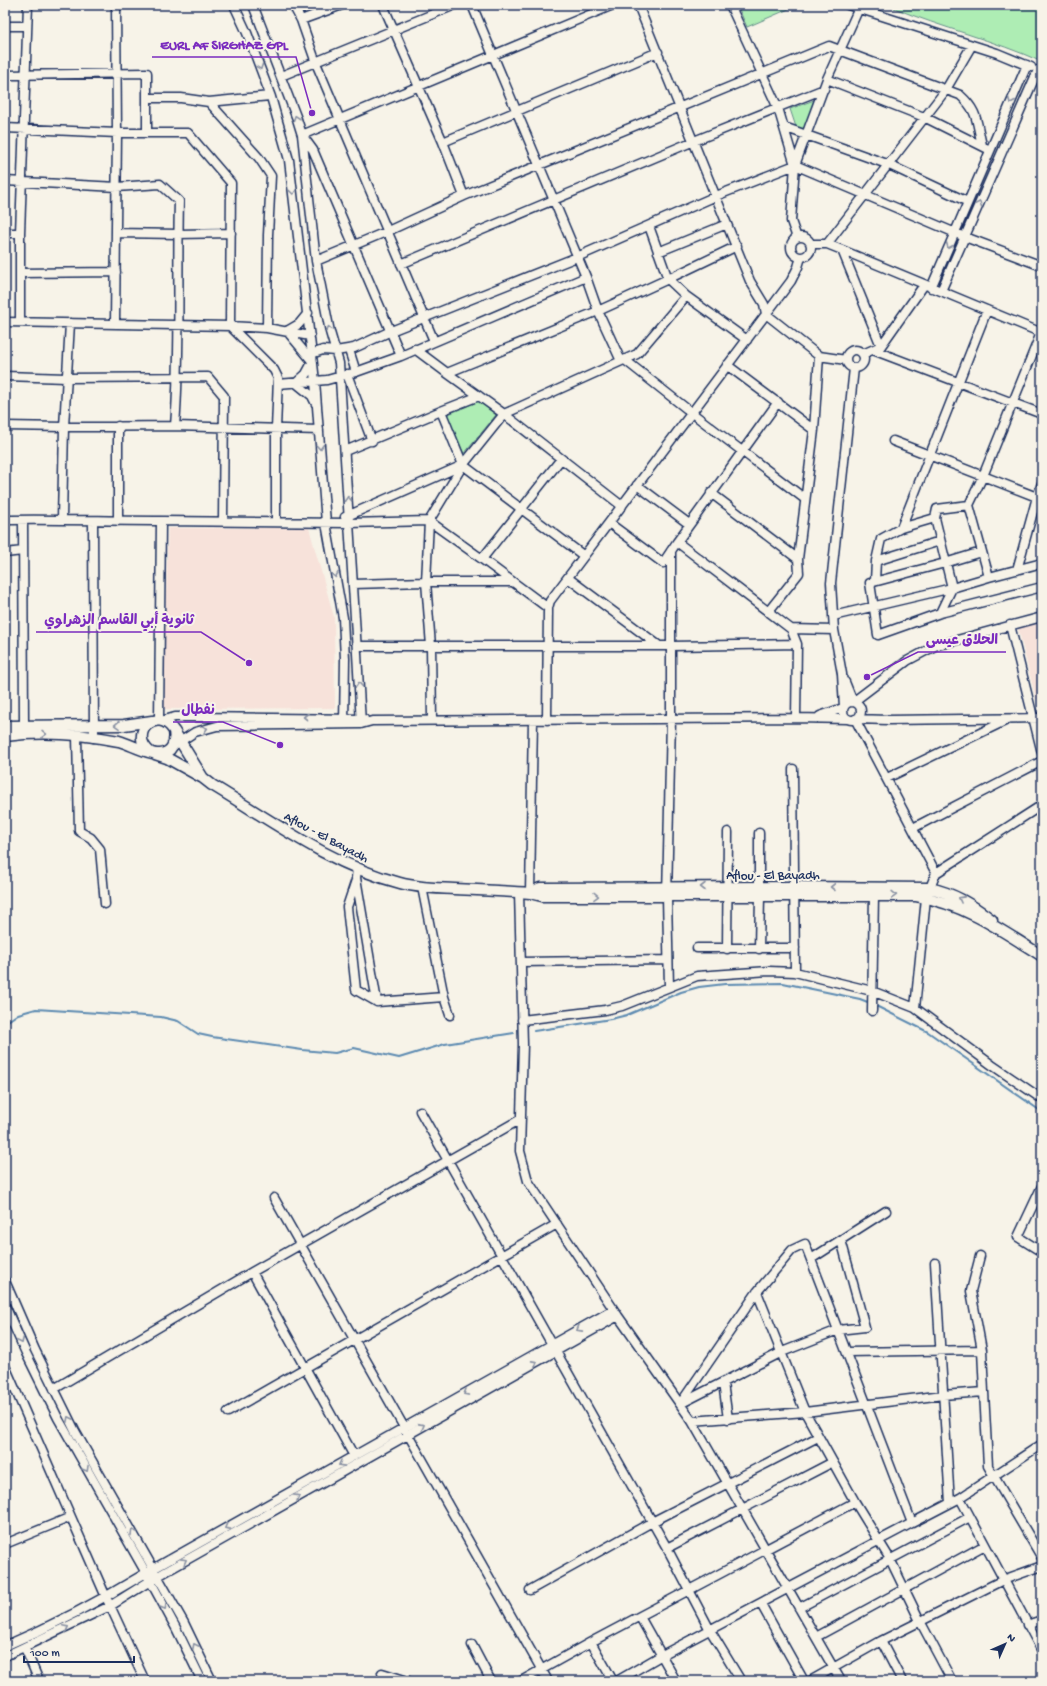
<svg xmlns="http://www.w3.org/2000/svg" width="1047" height="1686" font-family="'Gochi Hand','Playpen Sans Arabic',sans-serif">
  <style>
    .built { fill: #f7e2da }
    .green { fill: #aeedb4; stroke: #648e89 }
    .lines { fill: none; stroke-linecap: round; stroke-linejoin: round }
    .stream { stroke: #5c8ab1; stroke-width: 2 }
    .minor-casing { stroke: #1b2f5e; stroke-width: 11 }
    .major-casing { stroke: #1b2f5e; stroke-width: 13 }
    .minor { stroke: #f7f3e8; stroke-width: 8 }
    .major { stroke: #f7f3e8; stroke-width: 10 }
    .oneway { stroke: #8991a3 }
    .labels { text-anchor: middle; stroke-width: 4; stroke-linejoin: round; paint-order: stroke }
    .street-label { font-size: 13px; fill: #1b2f5e; stroke: #f7f3e8 }
    .leader { fill: none; stroke: #7b2cbf; stroke-width: 1.5 }
    .callout-dot { fill: #7b2cbf; stroke: #f7f3e8; stroke-width: 1.5 }
    .callout-label { font-size: 14px; text-anchor: middle; font-weight: bold; fill: #7b2cbf; stroke: #f7f3e8; stroke-width: 4; stroke-linejoin: round; paint-order: stroke }
  </style>
  <rect width="100%" height="100%" fill="#f7f3e8"/>
  <filter id="ink" filterUnits="userSpaceOnUse"><feTurbulence type="fractalNoise" baseFrequency=".025" numOctaves="2"/><feDisplacementMap in="SourceGraphic" scale="8" xChannelSelector="R" yChannelSelector="G"/><feConvolveMatrix kernelMatrix="1 2 1 2 8 2 1 2 1" color-interpolation-filters="sRGB"/></filter>
  <g filter="url(#ink)">
    <path class="built" d="M168 528H309L334 617 335 708 163 709Z
      M1042 622V699H1036L1018 628Z"/>
    <path class="green" d="M737 5H798L747 27Z
      M894 5H1042V62C994 40 942 28 894 8Z
      M814 100 805 129 796 127 790 109Z
      M479 401 496 415 464 454 446 415Z"/>
    <g class="lines">
      <path class="stream" d="M874 1005 928 1032 1042 1112
        M5 1023 18 1014 36 1009 161 1017 178 1021 198 1034 212 1037 302 1050 335 1053 354 1048 399 1058 445 1044 514 1033
        M534 1031 611 1019 627 1015 681 992 699 987 725 984 783 983 860 999 870 1003"/>
      <defs>
        <path id="minor" d="M234 5 247 33 271 97 289 160 315 381 326 523 343 618 345 659 344 724
          M253 5 297 119 302 135 316 261 330 332 339 363 355 618 361 724
          M293 5 301 20 316 63 434 341
          M383 5 443 142 464 196
          M472 5 586 277 598 311 621 361
          M638 5 750 281 764 304 766 314 819 356 846 360
          M730 5 778 108 795 165
          M848 5 997 53 1031 67
          M301 20 342 5
          M5 26H27
          M5 75 147 73V133
          M281 76 455 5
          M827 79 859 8
          M147 98H181L209 102 259 158 271 176 268 235 267 328
          M209 102 270 96
          M784 127 887 164 968 202
          M5 128 117 133H188L231 183 230 326 274 370 278 378 276 429V522
          M443 142 658 52
          M795 165 827 79 924 117 990 150
          M795 165 965 237 1042 266
          M5 181 117 187 160 184 179 201C177 276 181 351 175 426
          M649 226 668 279 737 246
          M5 233H20
          M116 233 178 234 231 233
          M791 247a10 10 0 1 1 20 0a10 10 0 1 1-20 0Z
          M811 244H827L842 250 1042 333
          M827 244 945 91 972 45
          M842 250 881 346 863 354
          M658 252 727 224
          M316 261 388 231 464 196 829 46 960 95C979 112 976 122 982 145
          M401 264 694 141 824 89
          M20 273 116 272
          M931 288 1027 65
          M941 291 1038 70
          M308 313 299 324 287 331 312 361
          M5 322 230 326 267 328 310 336
          M20 322V233L28 5
          M115 324 117 133 116 5
          M881 346 924 285
          M415 349 447 373
          M846 359a9 9 0 1 1 18 0a9 9 0 1 1-18 0Z
          M349 350 356 372
          M873 350 1042 414
          M311 354 323 350 336 351 354 348 391 331 577 257 716 196 795 165 791 221 797 238
          M401 356 313 150 302 135 613 5
          M625 360 692 413 805 499
          M312 363 306 374 296 383 312 396 316 404
          M727 365 814 430
          M347 374 372 441
          M5 376 66 378 208 377 224 396 223 521
          M278 384 327 380 356 372 401 356 586 277
          M479 396 441 411 463 465 584 556
          M5 426 64 427 175 426 319 430
          M893 441 1042 499
          M345 451 441 411
          M637 485 689 524
          M711 493 798 559
          M969 505 937 509 935 518 901 528 987 310
          M622 506 504 414 447 373 598 311 668 279 686 296 747 340
          M345 517 463 465
          M935 518 952 588 940 613
          M62 519 64 427 70 323
          M5 520C57 519 109 521 161 521L159 720
          M23 520 24 725
          M93 521 94 738
          M118 521V426
          M161 521 349 523 429 521 482 559
          M609 523 663 563 677 542 791 629 834 630
          M677 542 778 402
          M981 552 945 563 870 583 878 635 940 613 1042 587
          M5 553 23 551
          M876 561 881 539 901 528
          M1017 570 1037 497 1042 483
          M989 577 1042 563
          M568 578 658 645
          M875 581 876 561 940 541
          M353 584 426 582H513
          M548 608 482 559 561 459
          M768 612 799 573 798 559 814 430 819 356
          M833 616 952 588 989 577 969 505 983 476 1041 333
          M1010 625 1042 753
          M357 646H671L797 644 791 629
          M845 682 853 702
          M853 702 907 661 935 646 1042 617
          M843 711a9 9 0 1 1 18 0a9 9 0 1 1-18 0Z
          M844 707 842 674 834 630 831 583 854 368
          M820 716 843 708
          M796 718 797 644
          M855 719 936 873 926 898 915 1008
          M856 719 888 720 1042 718
          M432 720 431 646 426 582 429 521 463 465 504 414 637 354 686 296
          M547 720 548 608 550 601 791 281 798 267 801 257
          M161 721 175 717H190L364 719
          M77 736 79 831 91 838 100 849 105 904
          M175 745 195 732 217 726 361 724 372 721 796 718 848 719
          M793 769 795 972
          M887 778 1007 720
          M913 828 1042 761
          M759 833V887
          M357 868 356 878 377 1002 444 997
          M936 873 1042 805
          M356 880 347 907 356 990 377 1002
          M422 887 444 997 450 1015
          M519 892 523 1044 520 1151 528 1181 618 1316 692 1421 841 1681
          M530 893 533 720
          M697 948H795
          M727 949 728 832
          M759 949 760 896
          M521 962 668 960
          M669 987 667 897 671 719V551
          M872 1011 874 895
          M522 1020 605 1010 622 1006 697 976 769 971 795 972 872 991 915 1008 992 1065 1042 1099
          M420 1111 667 1548 710 1630 741 1681
          M1042 1186 1018 1237 1042 1252
          M274 1198 548 1681
          M980 1256 971 1291 982 1350 984 1392
          M811 1259 886 1211
          M935 1263 950 1503
          M252 1272 354 1456
          M5 1281 35 1350 75 1431 184 1623 212 1681
          M757 1292 805 1412 855 1502 890 1559 920 1621 952 1681
          M5 1306 26 1353 58 1418 146 1573 176 1628 202 1681
          M847 1352 982 1350
          M5 1366 106 1597 145 1681
          M723 1383 728 1419
          M54 1389 252 1272 521 1119
          M680 1404 757 1292 792 1250 805 1244 912 1523 960 1498
          M680 1404 782 1352 838 1330 865 1327 841 1240
          M228 1412 557 1224
          M692 1421 805 1412 943 1395 984 1392 988 1466 1042 1558
          M1042 1444 960 1498 1042 1651
          M5 1544 71 1517
          M667 1548 833 1462
          M530 1590 652 1522 818 1437
          M761 1604 804 1681
          M799 1608 970 1517
          M640 1617 676 1681
          M1027 1625 1042 1620
          M816 1637 985 1545
          M881 1641 902 1681
          M591 1642 613 1681
          M472 1645 491 1681
          M5 1646C54 1625 100 1601 146 1573L613 1310
          M25 1648 39 1681
          M5 1656 110 1606 158 1576 618 1316
          M382 1673 408 1681
          M521 1681 591 1642 855 1502
          M617 1681 662 1655 912 1523
          M810 1681 881 1641 1003 1580 1042 1566"/>
        <path id="major" d="M5 726 124 725 152 721
          M174 731 203 778 212 785C272 821 331 865 400 883 417 888 436 888 454 889 479 890 504 891 530 893L542 896H916C963 903 1003 931 1042 956
          M5 736C42 731 82 734 119 741 130 744 150 755 160 754 172 753 176 742 174 731 158 705 127 733 150 752
          M155 754 167 758 201 777
          M530 893 540 888 794 887 929 888C954 893 972 905 992 920"/>
      </defs>
      <use href="#minor" class="minor-casing"/>
      <use href="#major" class="major-casing"/>
      <use href="#minor" class="minor"/>
      <use href="#major" class="major"/>
    </g>
    <defs><path id="oneway-chevron" d="M-2-3.5L2.5 0L-2 3.5" fill="none" stroke-width="1.6" stroke-linecap="round" stroke-linejoin="round"/></defs>
    <g class="oneway">
      <use href="#oneway-chevron" transform="translate(260 67) rotate(70)"/>
      <use href="#oneway-chevron" transform="translate(1011 101) rotate(113)"/>
      <use href="#oneway-chevron" transform="translate(296 118) rotate(-109)"/>
      <use href="#oneway-chevron" transform="translate(293 192) rotate(83)"/>
      <use href="#oneway-chevron" transform="translate(979 204) rotate(-66)"/>
      <use href="#oneway-chevron" transform="translate(949 246) rotate(113)"/>
      <use href="#oneway-chevron" transform="translate(329 329) rotate(-102)"/>
      <use href="#oneway-chevron" transform="translate(320 447) rotate(86)"/>
      <use href="#oneway-chevron" transform="translate(348 499) rotate(-94)"/>
      <use href="#oneway-chevron" transform="translate(335 575) rotate(80)"/>
      <use href="#oneway-chevron" transform="translate(359 685) rotate(-93)"/>
      <use href="#oneway-chevron" transform="translate(306 717) rotate(-180)"/>
      <use href="#oneway-chevron" transform="translate(117 725) rotate(178)"/>
      <use href="#oneway-chevron" transform="translate(205 729) rotate(-15)"/>
      <use href="#oneway-chevron" transform="translate(44 734) rotate(1)"/>
      <use href="#oneway-chevron" transform="translate(703 887) rotate(180)"/>
      <use href="#oneway-chevron" transform="translate(833 887) rotate(-180)"/>
      <use href="#oneway-chevron" transform="translate(894 895) rotate(1)"/>
      <use href="#oneway-chevron" transform="translate(596 896) rotate(1)"/>
      <use href="#oneway-chevron" transform="translate(961 899) rotate(-152)"/>
      <use href="#oneway-chevron" transform="translate(579 1329) rotate(151)"/>
      <use href="#oneway-chevron" transform="translate(21 1341) rotate(66)"/>
      <use href="#oneway-chevron" transform="translate(535 1363) rotate(-29)"/>
      <use href="#oneway-chevron" transform="translate(466 1393) rotate(151)"/>
      <use href="#oneway-chevron" transform="translate(69 1419) rotate(-117)"/>
      <use href="#oneway-chevron" transform="translate(422 1426) rotate(-29)"/>
      <use href="#oneway-chevron" transform="translate(341 1464) rotate(151)"/>
      <use href="#oneway-chevron" transform="translate(86 1469) rotate(60)"/>
      <use href="#oneway-chevron" transform="translate(297 1497) rotate(-29)"/>
      <use href="#oneway-chevron" transform="translate(227 1527) rotate(151)"/>
      <use href="#oneway-chevron" transform="translate(133 1532) rotate(-120)"/>
      <use href="#oneway-chevron" transform="translate(184 1561) rotate(-29)"/>
      <use href="#oneway-chevron" transform="translate(164 1607) rotate(61)"/>
      <use href="#oneway-chevron" transform="translate(66 1628) rotate(-26)"/>
      <use href="#oneway-chevron" transform="translate(195 1646) rotate(-117)"/>
    </g>
  </g>
  <g class="labels">
    <g class="street-label">
      <text transform="translate(327 836) rotate(28)" y="5">Aflou - El Bayadh</text>
      <text x="773" y="879">Aflou - El Bayadh</text>
    </g>
  </g>
  <path class="leader" d="M312 113L296 57H152M249 663L201 632H36M867 677L918 652H1006M280 745L223 722H173"/>
  <g class="callout-dot">
    <circle cx="312" cy="113" r="4"/>
    <circle cx="249" cy="663" r="4"/>
    <circle cx="867" cy="677" r="4"/>
    <circle cx="280" cy="745" r="4"/>
  </g>
  <g class="callout-label">
    <text x="224" y="49">EURL AF SIRGHAZ GPL</text>
    <text x="119" y="624">ثانوية أبي القاسم الزهراوي</text>
    <text x="962" y="644">الحلاق عيسى</text>
    <text x="198" y="714">نفطال</text>
  </g>
  <rect width="1047" height="1686" fill="none" stroke="#f7f3e8" stroke-width="20"/>
  <rect x="10" y="10" width="1027" height="1666" fill="none" stroke="#1b2f5e" stroke-width="1.5" filter="url(#ink)"/>
  <g transform="translate(1005 1644) rotate(45)" stroke="#f7f3e8" stroke-width="3" paint-order="stroke">
  <path d="M0-3L7 15L0 10L-7 15Z" fill="#1b2f5e"/>
  <text y="-6" font-size="11" font-weight="bold" text-anchor="middle" fill="#1b2f5e">N</text>
  </g>
  <path d="M24 1656v6h110v-6" fill="none" stroke="#1b2f5e" stroke-width="2"/>
  <text x="30" y="1656" font-size="12" fill="#1b2f5e" stroke="#f7f3e8" stroke-width="3" paint-order="stroke">100 m</text>
</svg>
